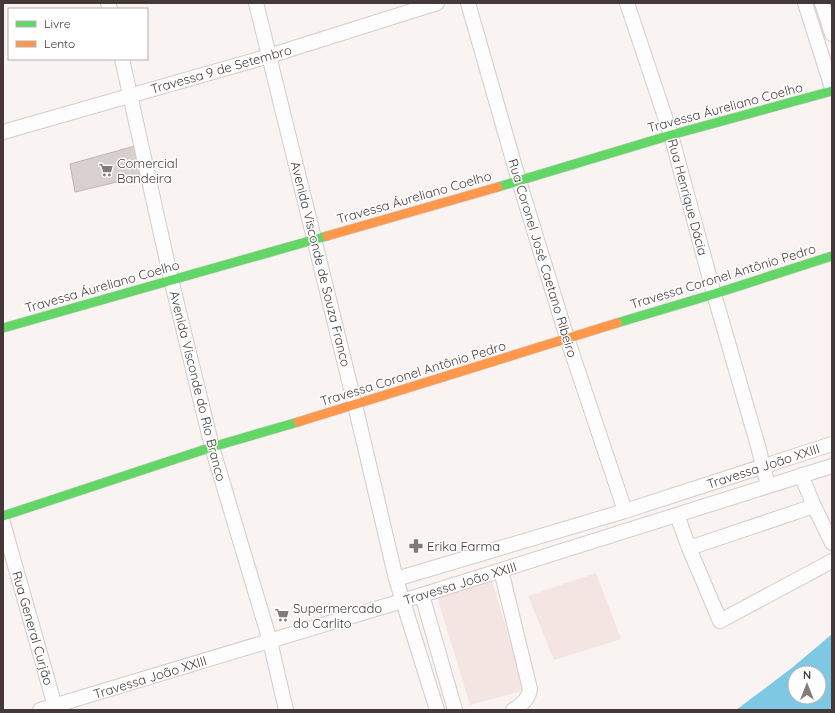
<svg xmlns="http://www.w3.org/2000/svg" width="835" height="713" font-family="Quicksand,sans-serif">
  <style>
    .built { fill: #f4e5e3 }
    .water { fill: #7ec8e4; fill-rule: evenodd }
    .building { fill: #d8d0cf; stroke: #bdb5b5 }
    .lines { fill: none; stroke-linecap: round; stroke-linejoin: round }
    .street-casing { stroke: #d4cccb; stroke-width: 16 }
    .fast-casing { stroke: #d4cccb; stroke-width: 10 }
    .slow-casing { stroke: #d4cccb; stroke-width: 10 }
    .street { stroke: #fefdfd; stroke-width: 14 }
    .fast { stroke: #63d668; stroke-width: 9 }
    .slow { stroke: #ff974d; stroke-width: 9 }
    .labels { text-anchor: middle; stroke-width: 3; stroke-linejoin: round; paint-order: stroke }
    .street-label { font-size: 13px; fill: #443938; stroke: #fff }
    .poi-label { font-size: 13px; fill: #443938; stroke: #fff; text-anchor: start }
  </style>
  <rect width="100%" height="100%" fill="#f9f3f2"/>
  <path class="built" d="M596 573 621 639 554 660 528 596Z
    M492 581 525 690 470 705 437 597Z"/>
  <path class="water" d="M832 634V710H736L793 667ZM795 673H819V697H795Z"/>
  <path class="building" d="M135 146 142 176 75 192 70 164Z"/>
  <g class="lines">
    <defs>
      <path id="street" d="M108 3 110 9
        M256 3 355 405 396 579 437 710
        M468 3 519 181 567 338 625 511
        M627 3 671 135 714 294 758 446 768 486
        M805 3 832 88
        M822 3 832 34
        M122 59 171 279 212 447 270 641 286 710
        M3 132 269 56 437 3
        M801 475 814 506 832 543
        M677 515 689 548 720 621 832 561
        M3 523 56 710
        M689 548 814 506
        M501 570 530 689C529 699 522 705 513 710
        M396 579 625 511 832 444
        M422 595 455 710
        M40 710 422 595 832 466"/>
      <path id="fast" d="M498 187 671 135 832 91
        M617 323 714 294 832 256
        M3 328 327 236
        M3 516 212 447 298 422"/>
      <path id="slow" d="M327 236 498 187
        M298 422 617 323"/>
    </defs>
    <use href="#street" class="street-casing"/>
    <use href="#fast" class="fast-casing"/>
    <use href="#slow" class="slow-casing"/>
    <use href="#street" class="street"/>
    <use href="#fast" class="fast"/>
    <use href="#slow" class="slow"/>
  </g>
  <defs>
    <symbol id="supermarket-bare" viewBox="-9 -9 18 18"><path d="M-6-5.5h2.5l.6 2H6L4.5 2H-2.5L-4.4-4H-6ZM-1.5 3.2a1.3 1.3 0 1 0 .1 0ZM3 3.2a1.3 1.3 0 1 0 .1 0Z" fill="#837a79" stroke="#fff" stroke-width="2.5" paint-order="stroke"/></symbol>
    <symbol id="pharmacy-bare" viewBox="-9 -9 18 18"><path d="M-2-6h4v4h4v4h-4v4h-4v-4h-4v-4h4Z" fill="#837a79" stroke="#fff" stroke-width="2.5" paint-order="stroke"/></symbol>
  </defs>
  <g fill-rule="evenodd">
    <use href="#supermarket-bare" x="96" y="160" width="20" height="20"/>
    <use href="#pharmacy-bare" x="406" y="536" width="20" height="20"/>
    <use href="#supermarket-bare" x="272" y="605" width="20" height="20"/>
  </g>
  <g class="labels">
    <g class="street-label">
      <text transform="translate(221 69) rotate(-16)" y="5">Travessa 9 de Setembro</text>
      <text transform="translate(725 107) rotate(-15)" y="5">Travessa Áureliano Coelho</text>
      <text transform="translate(414 197) rotate(-16)" y="5">Travessa Áureliano Coelho</text>
      <text transform="translate(688 197) rotate(75)" y="5">Rua Henrique Dácia</text>
      <text transform="translate(543 258) rotate(73)" y="5">Rua Coronel José Caetano Ribeiro</text>
      <text transform="translate(321 264) rotate(76)" y="5">Avenida Visconde de Souza Franco</text>
      <text transform="translate(723 276) rotate(-17)" y="5">Travessa Coronel Antônio Pedro</text>
      <text transform="translate(102 286) rotate(-16)" y="5">Travessa Áureliano Coelho</text>
      <text transform="translate(413 373) rotate(-17)" y="5">Travessa Coronel Antônio Pedro</text>
      <text transform="translate(198 386) rotate(76)" y="5">Avenida Visconde do Rio Branco</text>
      <text transform="translate(763 466) rotate(-18)" y="5">Travessa João XXIII</text>
      <text transform="translate(460 583) rotate(-17)" y="5">Travessa João XXIII</text>
      <text transform="translate(33 628) rotate(74)" y="5">Rua General Curjão</text>
      <text transform="translate(150 677) rotate(-17)" y="5">Travessa João XXIII</text>
    </g>
    <g class="poi-label">
      <text x="117" y="168">Comercial<tspan x="117" dy="15">Bandeira</tspan></text>
      <text x="427" y="551">Erika Farma</text>
      <text x="293" y="613">Supermercado<tspan x="293" dy="15">do Carlito</tspan></text>
    </g>
  </g>
  <rect width="835" height="713" fill="none" stroke="#443938" stroke-width="8"/>
  <rect x="8" y="8" width="140" height="52" fill="#ffffff" stroke="#b4b0af"/>
  <rect x="16" y="21" width="20" height="6" fill="#63d668" stroke="#b4b0af"/>
  <text x="44" y="28" font-size="12" fill="#443938">Livre</text>
  <rect x="16" y="41" width="20" height="6" fill="#ff974d" stroke="#b4b0af"/>
  <text x="44" y="48" font-size="12" fill="#443938">Lento</text>
  <g transform="translate(807 685)"><circle r="19" fill="#ffffff" stroke="#b4b0af"/>
  <path d="M0-3L7 15L0 10L-7 15Z" fill="#837a79"/>
  <text y="-6" font-size="11" font-weight="bold" text-anchor="middle" fill="#443938">N</text>
  </g>
</svg>
